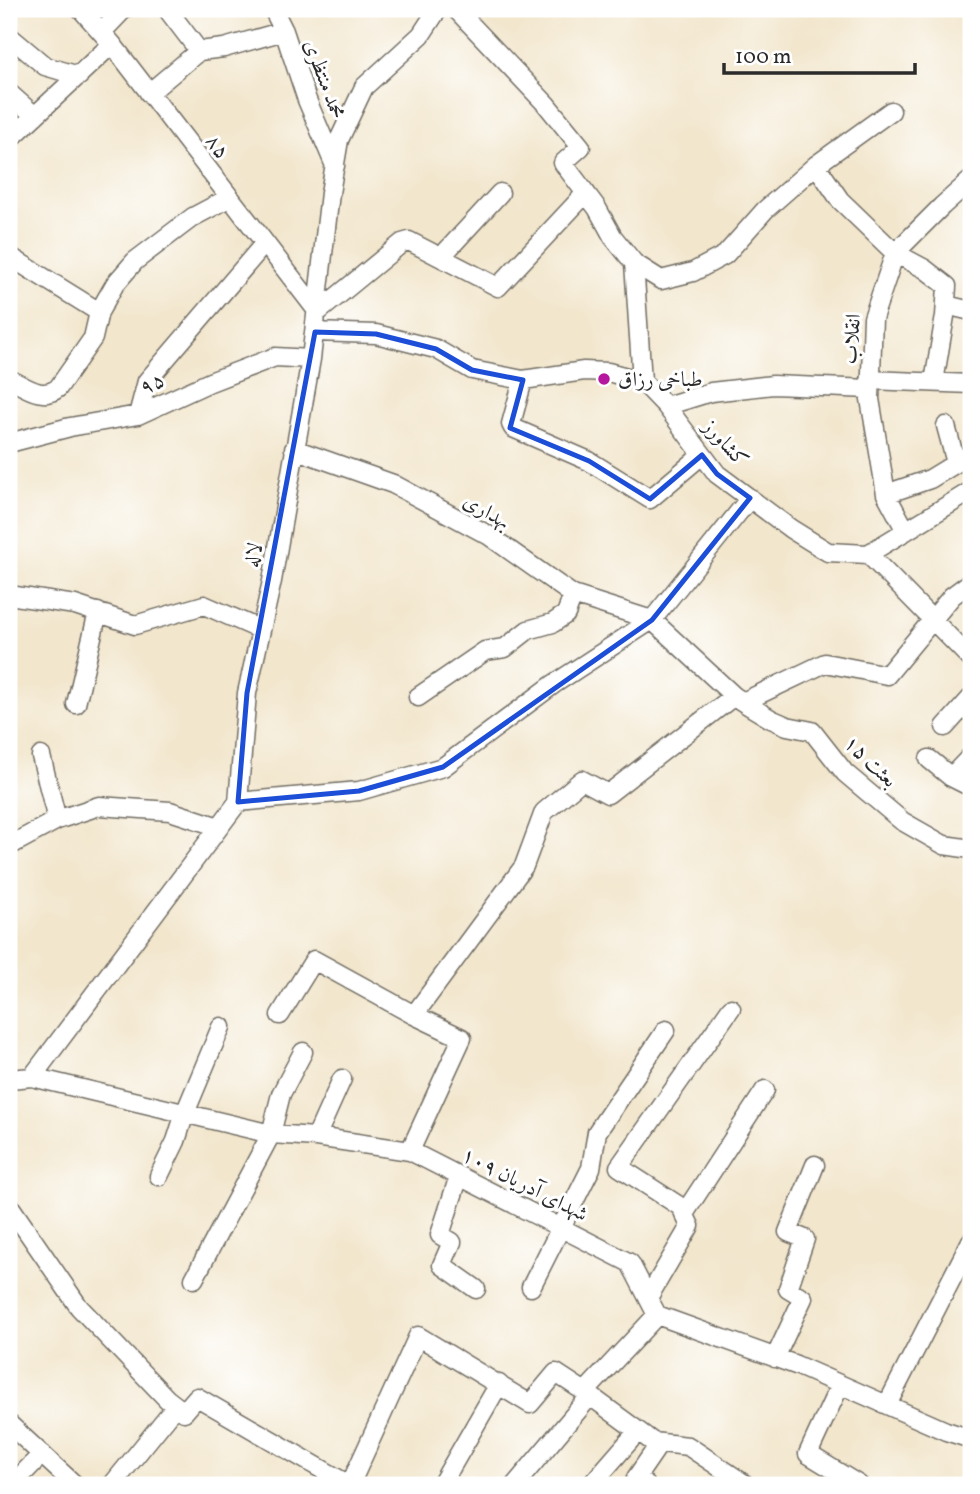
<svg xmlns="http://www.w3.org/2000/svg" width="980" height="1494" font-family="Vollkorn,Amiri,serif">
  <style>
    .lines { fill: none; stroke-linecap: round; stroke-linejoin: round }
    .minor-casing { stroke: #716c63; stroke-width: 21 }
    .minor { stroke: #fff; stroke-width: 18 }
    .marked { fill: none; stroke: #1d4ed8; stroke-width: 5; stroke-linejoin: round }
    .poi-dot { fill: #b5179e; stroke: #fff; stroke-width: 2.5 }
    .labels { text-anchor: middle; stroke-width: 6; stroke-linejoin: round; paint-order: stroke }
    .street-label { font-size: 21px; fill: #2b2b2b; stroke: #fff }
    .poi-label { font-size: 21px; fill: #2b2b2b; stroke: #fff; text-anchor: start }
  </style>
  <rect width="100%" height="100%" fill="#fff"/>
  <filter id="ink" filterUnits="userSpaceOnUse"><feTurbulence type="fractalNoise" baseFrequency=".0143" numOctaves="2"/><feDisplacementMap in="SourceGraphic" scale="14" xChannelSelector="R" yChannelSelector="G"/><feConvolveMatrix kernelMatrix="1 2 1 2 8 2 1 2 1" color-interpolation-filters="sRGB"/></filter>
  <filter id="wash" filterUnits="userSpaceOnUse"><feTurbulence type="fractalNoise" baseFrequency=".00686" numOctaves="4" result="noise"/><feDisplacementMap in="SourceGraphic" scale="28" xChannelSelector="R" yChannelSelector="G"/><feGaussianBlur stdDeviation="1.57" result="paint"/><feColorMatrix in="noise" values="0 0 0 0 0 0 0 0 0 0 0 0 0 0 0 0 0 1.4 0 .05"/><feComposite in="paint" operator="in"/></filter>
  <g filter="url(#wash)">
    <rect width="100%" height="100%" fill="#f2e6cc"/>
  </g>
  <g filter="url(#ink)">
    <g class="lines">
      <defs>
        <path id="minor" d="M81 9 112 44 318 312
          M167 9 199 51
          M273 9 284 31 307 100 335 166
          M456 9 546 104 581 147 563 163 597 208 613 237 634 263 661 280 693 272 725 255 765 210 816 165 891 111
          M102 32 124 9
          M9 36 45 66 79 76
          M9 93 35 116
          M149 93 199 51 224 48 284 31
          M9 140 112 44
          M816 165 840 200 895 253 925 269 947 286 945 316 934 382
          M9 256 99 312
          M441 257 500 193
          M634 263 642 381
          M946 305 971 311
          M318 312 402 243 409 241 498 287 586 193
          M315 332 376 334 436 349 472 370 523 380 584 371 608 372 642 381 666 406 717 474 791 529 828 552 868 554 971 491
          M9 379C25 386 42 401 58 388L93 338 99 312 115 284 135 261 193 217 229 198
          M523 380 511 424 513 428 589 461 650 499 702 455
          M870 380 971 384
          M666 406 711 392 773 385 870 389
          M138 415 147 381 264 244
          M946 426 956 463
          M9 443 70 427 138 415 210 382 275 357 311 359
          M294 449 393 484 488 535 573 595 652 620 734 696 743 702 825 663 887 675 952 596 971 582
          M886 494 930 479 971 454
          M906 531 886 494 870 399 873 318 895 253 942 206 971 180
          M868 554 971 659
          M9 595 75 605 135 625 204 605 261 630
          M418 697 485 651 505 648 528 630 553 623 566 614 573 595
          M743 702 771 719 787 726 812 731 845 773 902 821 944 845 971 849
          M76 704 98 612
          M945 727 971 698
          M41 756 57 820
          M929 759 951 777 971 787
          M951 777 971 756
          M238 802 359 791 443 767 554 684 652 620 750 498
          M9 846 57 820 99 806 170 811 219 827
          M280 1015 314 960 414 1015
          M32 1077 238 802 247 693 272 581 311 359 330 193 339 140 364 87 421 35 438 9
          M9 1079 32 1077 271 1134 316 1137 410 1151 630 1263 657 1315 796 1365 946 1431 971 1439
          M316 1137 342 1079
          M410 1151 462 1038 414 1015 524 866 544 812 582 780 608 794 734 696
          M159 1176 176 1141 185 1113 221 1027
          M459 1176 440 1235 452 1242 442 1265 476 1289
          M9 1205 79 1307 167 1399 184 1412 197 1397 349 1485
          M684 1214 765 1090
          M194 1279 271 1134 281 1094 303 1052
          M531 1287 591 1168 597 1132 666 1030
          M648 1298 690 1226 681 1207 619 1167 731 1008
          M657 1315 585 1392 653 1442 688 1446 746 1485
          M775 1358 803 1298 788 1289 805 1239 788 1232 815 1165
          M840 1385 808 1454 859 1485
          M887 1405 971 1241
          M9 1424 75 1485
          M12 1485 42 1454
          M112 1485 176 1406
          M350 1485 418 1336 530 1404 556 1373 585 1392
          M441 1485 499 1384
          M515 1485 590 1396
          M591 1485 638 1431
          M646 1485 636 1478 660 1443"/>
      </defs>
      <use href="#minor" class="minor-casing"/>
      <use href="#minor" class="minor"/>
    </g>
  </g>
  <path class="marked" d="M315 332 376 334 436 349 472 370 523 380 510 428 589 461 650 499 702 455 717 474 750 498 652 620 443 767 359 791 238 802 247 693Z"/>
  <circle class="poi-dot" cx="604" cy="379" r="7"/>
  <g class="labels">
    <g class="street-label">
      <text transform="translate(325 79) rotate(70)" y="7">محمد منتظری</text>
      <text transform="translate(218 146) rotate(53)" y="7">۸۵</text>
      <text transform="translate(851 339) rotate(-85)" y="7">انقلاب</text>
      <text transform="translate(152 383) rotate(-25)" y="7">۹۵</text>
      <text transform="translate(726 443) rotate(48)" y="7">کشاورز</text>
      <text transform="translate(487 511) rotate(30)" y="7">بهداری</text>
      <text transform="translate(253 555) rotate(-80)" y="7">لاله</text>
      <text transform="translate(871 761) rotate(44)" y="7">بعثت ۱۵</text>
      <text transform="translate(525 1184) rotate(27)" y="7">شهدای آدریان ۱۰۹</text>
    </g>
    <g class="poi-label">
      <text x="618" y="386">طباخی رزاق</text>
    </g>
  </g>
  <rect width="980" height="1494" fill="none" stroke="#fff" stroke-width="35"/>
  <path d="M724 63v10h191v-10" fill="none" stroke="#2b2b2b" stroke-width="3.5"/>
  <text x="735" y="63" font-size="21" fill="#2b2b2b" stroke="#ffffff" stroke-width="5" paint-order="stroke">100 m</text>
</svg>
